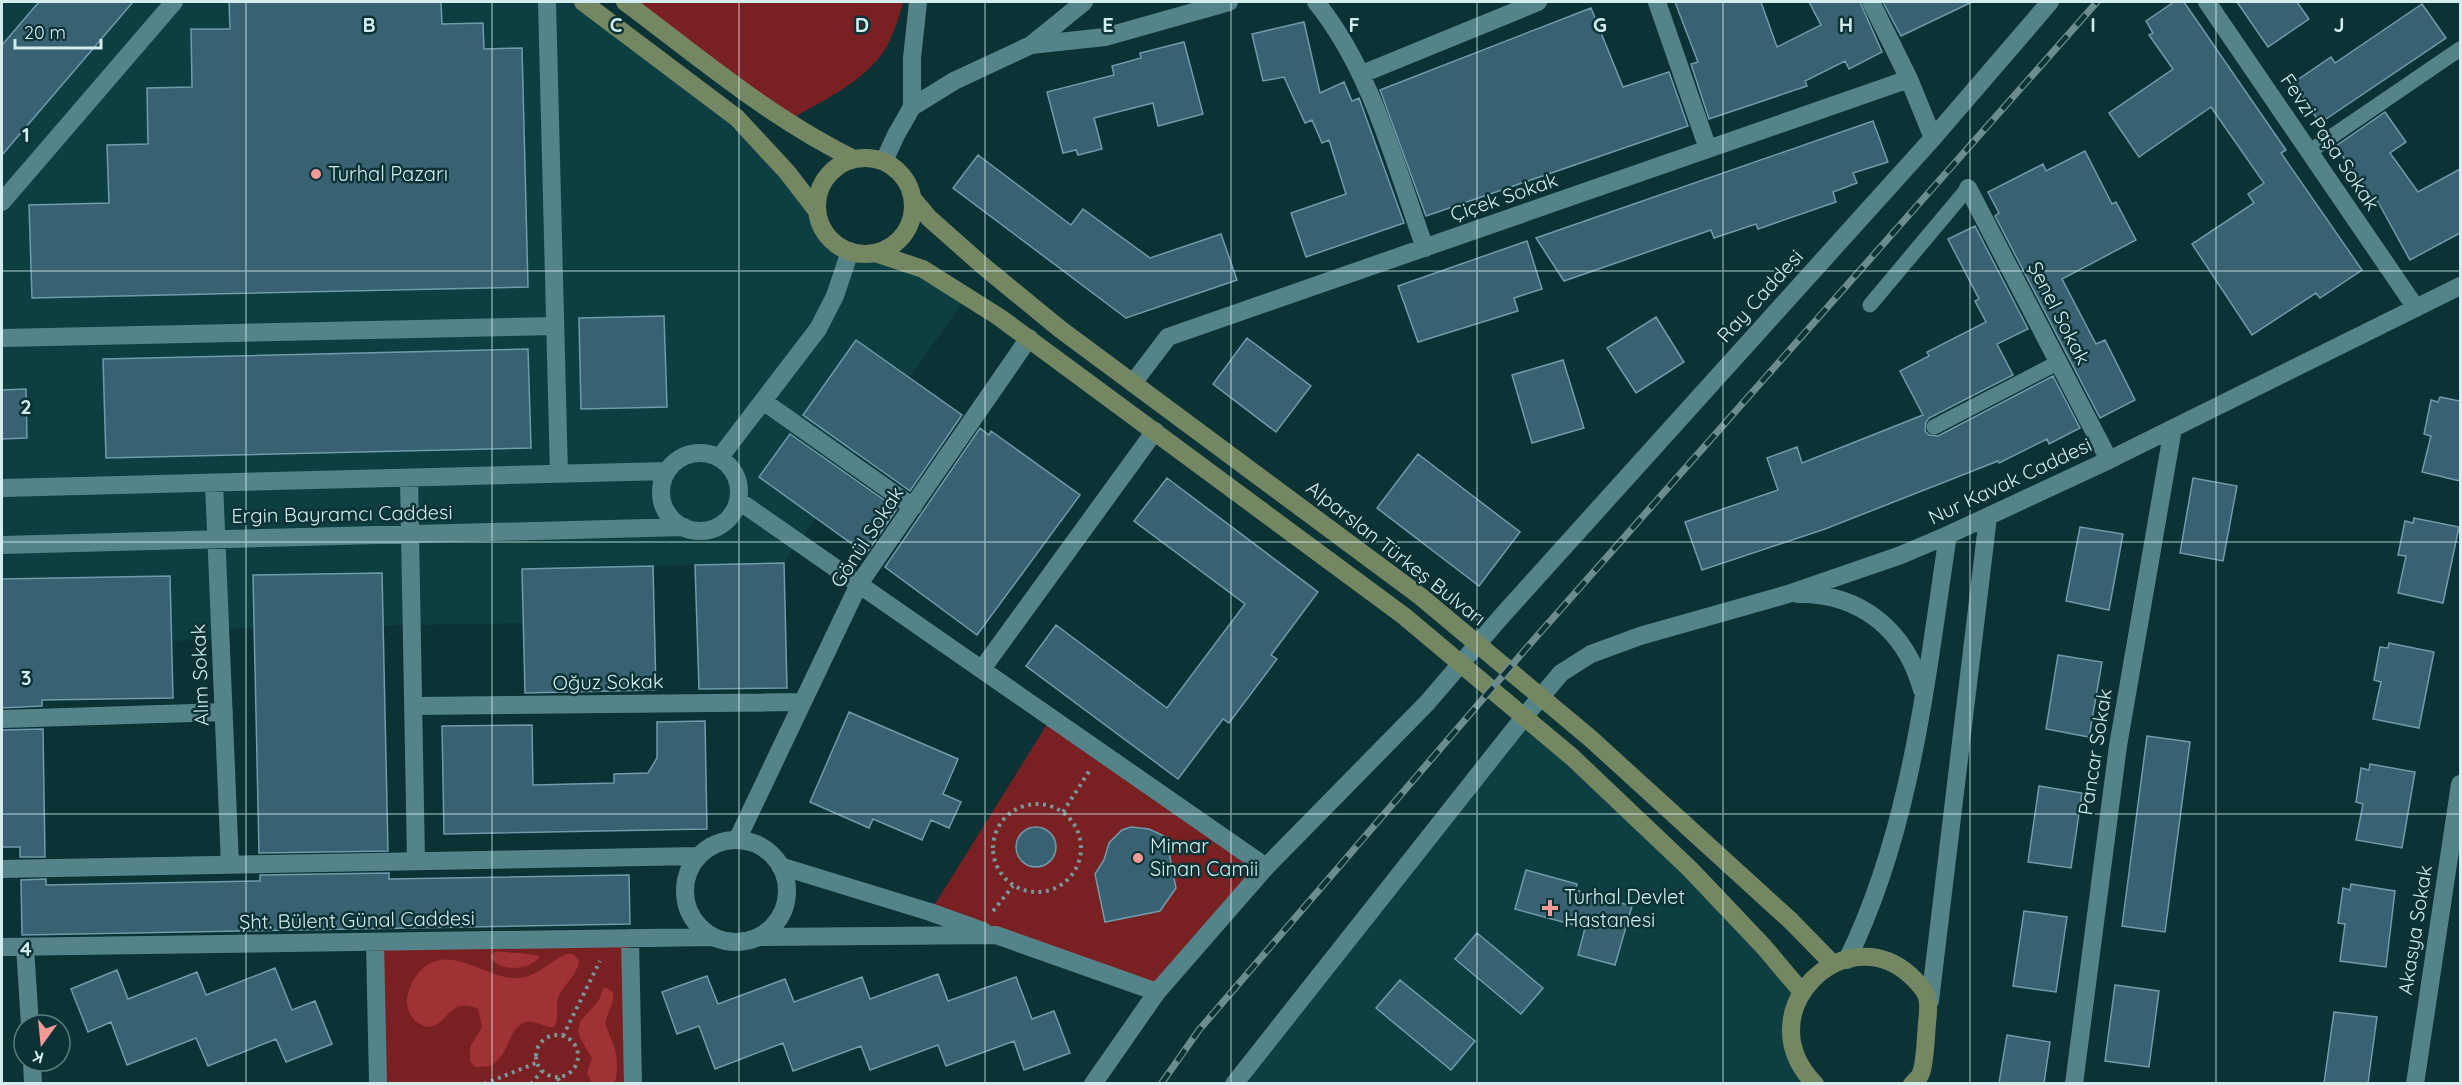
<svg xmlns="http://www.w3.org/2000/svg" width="2462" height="1085" font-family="Quicksand,sans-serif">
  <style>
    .built { fill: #0d3f42 }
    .green { fill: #792023 }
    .forest { fill: #a03134 }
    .building { fill: #386272; stroke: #6f9bab; stroke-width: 1.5 }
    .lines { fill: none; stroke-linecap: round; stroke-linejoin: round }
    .path { stroke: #78979a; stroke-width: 4; stroke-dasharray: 3 4.5; stroke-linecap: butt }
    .lane { stroke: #548489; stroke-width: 15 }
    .street { stroke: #548489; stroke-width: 18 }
    .secondary { stroke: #748762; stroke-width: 18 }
    .rail-casing { stroke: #6c8c8f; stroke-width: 7 }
    .rail { stroke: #0b3235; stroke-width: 4.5; stroke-dasharray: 14; stroke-linecap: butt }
    .grid { fill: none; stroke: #d3ecee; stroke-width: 1.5; stroke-opacity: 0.55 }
    .poi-dot { fill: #f59b97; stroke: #0b3235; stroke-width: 2 }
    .labels { text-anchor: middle; stroke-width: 5; stroke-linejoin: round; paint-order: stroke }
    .street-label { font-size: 20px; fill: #d3ecee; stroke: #0b3235 }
    .poi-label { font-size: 20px; fill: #d3ecee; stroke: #0b3235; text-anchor: start }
    .grid-label { font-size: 20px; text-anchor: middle; font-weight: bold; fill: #d3ecee; stroke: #0b3235; stroke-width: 5; stroke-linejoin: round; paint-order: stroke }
  </style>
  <rect width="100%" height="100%" fill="#0b3235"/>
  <path class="built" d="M2 2H583L737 118 818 217 828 236 838 245 856 253H868L967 296 850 462 853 464 784 563 523 569V623L221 629V640L2 644Z
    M1524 717 1802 992 1792 1019 1815 1084H1234Z"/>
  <path class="green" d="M625 2H903C899 18 892 40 882 54 859 85 820 102 787 121Z
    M1051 718 1266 867 1157 992 930 912Z
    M630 938 633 1083H378L375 942Z"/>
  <path class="forest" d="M496 951C502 952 536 954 539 956V958C527 971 500 972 490 957Z
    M566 954H573L579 960C577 977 564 983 558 998 555 1008 560 1018 554 1027 544 1028 537 1020 526 1022 508 1027 511 1053 491 1066L475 1067 470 1061V1047L482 1027 478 1009C445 993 445 1040 418 1023 411 1018 406 1008 407 999 408 989 414 977 421 970 451 941 488 982 521 978 538 975 551 961 566 954Z
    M604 987 613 992V1000L605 1023C615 1050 620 1054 615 1083H592L587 1073 592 1058 580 1038 578 1031 580 1022 599 1000Z"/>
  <path class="building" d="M39 2H133L2 155V45Z
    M229 2H441L442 24 483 23 484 49 522 48 528 287 32 298 29 205 109 203 107 145 148 144 147 88 192 87 191 29H230Z
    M1675 2H1761L1777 47 1821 25 1809 2H1860L1882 52 1849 69 1845 61 1805 81 1807 86 1709 119 1691 64 1698 62Z
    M1883 2H1972L1901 36Z
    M2174 2H2184L2286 150 2281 153 2362 270 2320 298 2316 293 2252 335 2192 244 2254 203 2248 194 2264 183 2211 107 2139 157 2109 113 2173 69 2149 35 2153 33 2146 21Z
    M2237 2H2297L2309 19 2268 47Z
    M2422 4 2446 38 2320 123 2293 83 2331 57 2335 63Z
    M1591 8 1623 87 1669 72 1688 126 1426 216 1380 90Z
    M1304 22 1320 93 1344 82 1352 101 1359 98 1404 223 1306 257 1291 213 1346 194 1329 140 1322 143 1312 120 1305 123 1284 77 1263 81 1252 34Z
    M1184 42 1203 114 1158 126 1153 103 1094 118 1102 149 1078 155 1076 150 1063 153 1047 92 1114 75 1112 66 1141 58 1140 53Z
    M2385 112 2406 142 2390 153 2418 192 2460 169V233L2410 260 2378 202 2374 205 2336 146Z
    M1873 121 1888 162 1853 173 1857 183 1833 192 1836 202 1758 229 1756 224 1714 238 1711 230 1564 281 1536 238Z
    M2085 151 2112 204 2116 202 2136 240 2062 279 2096 344 2105 340 2135 400 2100 418 1995 216 1999 213 1988 192 2043 164 2046 171Z
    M978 155 1071 225 1083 209 1150 258 1221 234 1237 280 1126 318 953 188Z
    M1975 226 2028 329 1997 344 2013 375 1929 418 1926 422 1925 431 1929 435 1938 436 2053 376 2080 428 2049 444 2047 439 1999 463 1998 461 1825 529 1702 570 1685 522 1778 490 1767 458 1797 447 1802 463 1923 415 1900 371 1929 356 1927 352 1986 322 1975 301 1979 299 1948 239Z
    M1527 241 1542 289 1514 298 1518 311 1418 342 1398 286Z
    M664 316 667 407 581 409 579 318Z
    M1656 317 1684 362 1636 393 1607 348Z
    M1247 338 1311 386 1276 432 1213 384Z
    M856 340 962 415 910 491 803 415Z
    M528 349 531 448 106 458 103 359Z
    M1563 360 1584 428 1532 443 1512 375Z
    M26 389 27 438 2 439V390Z
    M2440 397 2460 401V481L2422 472 2431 436 2424 434 2431 400 2438 402Z
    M980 428 989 435 991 431 1080 495 977 635 885 567Z
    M790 434 897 509 866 554 759 477Z
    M1418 454 1520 532 1479 586 1377 508Z
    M1167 478 1318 592 1271 655 1277 659 1229 723 1223 719 1178 779 1026 666 1056 625 1167 708 1245 604 1134 521Z
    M2193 478 2237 486 2223 561 2180 553Z
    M2414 518 2459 527 2443 603 2398 593 2406 556 2398 555 2405 521 2413 523Z
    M2080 527 2123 534 2109 610 2066 601Z
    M784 563 787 688 699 689 695 565Z
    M653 566 656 690 525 693 522 569Z
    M382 573 388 851 259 853 253 575Z
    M170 576 173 698 42 700V706L2 708V579Z
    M2389 643 2434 652 2419 728 2373 719 2381 682 2374 680 2380 647 2388 648Z
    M2058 655 2102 662 2089 737 2046 729Z
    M849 712 958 759 943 794 961 802 949 828 931 820 922 840 873 819 869 828 810 802Z
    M705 721 707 829 444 834 442 726 532 725 533 785 573 784 614 783V774L648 773 657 758V722Z
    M43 729 45 857H20V847H2V730Z
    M2147 736 2190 742 2165 932 2122 926Z
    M2370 764 2415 772 2402 848 2356 840 2363 804 2356 802 2361 768 2369 770Z
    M2039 786 2082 793 2071 868 2028 862Z
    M1016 847a20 20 0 1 1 40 0a20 20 0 1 1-40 0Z
    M1131 827 1149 829 1166 837 1176 888 1160 911 1105 922 1095 874 1104 860 1109 843 1122 830Z
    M1526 870 1577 884 1575 890 1632 906 1615 965 1578 955 1585 928 1515 909Z
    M389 873V879L629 875 630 924 22 935 21 880 46 879V885L260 881V875Z
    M2351 884 2395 891 2386 967 2340 961 2345 924 2338 923 2343 888 2350 890Z
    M2024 911 2067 917 2056 992 2013 986Z
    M1477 933 1543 988 1521 1014 1455 959Z
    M275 968 292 1010 315 1001 332 1044 286 1062 276 1039 208 1066 196 1038 127 1065 111 1022 88 1032 71 989 117 970 128 999 197 972 206 995Z
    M938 974 948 1001 1016 977 1032 1019 1054 1011 1070 1053 1024 1070 1014 1041 946 1066 938 1045 870 1070 861 1046 793 1071 783 1043 715 1069 699 1026 677 1034 662 992 707 976 718 1004 785 979 794 1002 862 977 870 999Z
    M1400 980 1475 1041 1451 1070 1376 1008Z
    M2115 985 2159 991 2149 1067 2105 1061Z
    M2334 1012 2377 1017 2368 1083H2324Z
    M2007 1035 2050 1042 2044 1083H1999Z"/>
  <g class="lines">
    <path class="path" d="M993 848a44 44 0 1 1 88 0a44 44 0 1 1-88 0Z
      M1063 812 1090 770
      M993 911 1013 886
      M536 1056a21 21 0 1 1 42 0a21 21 0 1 1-42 0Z
      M563 1036 600 961
      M558 1078 560 1084
      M484 1084 536 1063
      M531 1084 542 1071"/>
    <path class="lane" d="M2309 152 2460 49
      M1870 305 1968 188
      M1934 427 2059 362"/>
    <path class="street" d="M547 2 559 474
      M1316 2C1372 71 1395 165 1425 248
      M1657 2 1708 149
      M1871 2 1909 79 1933 138
      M2207 2 2416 308
      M1031 45 1105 37 1229 2
      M1362 74 1538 2
      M912 107V58L918 2
      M884 161 896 135 912 107 954 81 1031 45 1084 2
      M1968 188 2109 460
      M2 202 174 2
      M2 338 555 326
      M1133 383 1168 337 1909 79
      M763 401 913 507
      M661 492a39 39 0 1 1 78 0a39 39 0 1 1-78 0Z
      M720 457 818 329 835 296 850 251
      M409 478 416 861
      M214 483 230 865
      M2 488 667 471
      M739 501 1266 867
      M2 545 684 527
      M1798 594C1861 593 1906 631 1922 690
      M982 669 1155 431
      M413 706 803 702
      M2 719 224 712
      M737 840 859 584 1029 338
      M685 891a51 51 0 1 1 102 0a51 51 0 1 1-102 0Z
      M780 866 930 912 983 931
      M2 869 699 856
      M759 937 996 935 1157 992
      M630 938 633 1084
      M375 942 378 1084
      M2 947 714 937
      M25 947 30 1025
      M1847 960C1912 828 1926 679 1948 535
      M1930 1001 1988 517
      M32 1061 33 1084
      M1093 1084 1157 992 1266 867 1427 703 1500 618 1933 138 2050 2
      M1234 1084 1524 717 1561 673 1591 654 1640 636 1788 594 1901 555 1948 535 2109 460 2460 286
      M2074 1084 2118 746 2173 428
      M2415 1084 2460 784"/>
    <path class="secondary" d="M583 2 737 118 787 172 817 211
      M625 2C699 57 770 118 854 159
      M817 206a48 48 0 1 1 96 0a48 48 0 1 1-96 0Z
      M913 199 929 218 982 265 1060 329 1420 596 1590 738 1791 921 1833 964
      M875 253 923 269 999 317 1404 616 1572 757 1690 869 1764 947 1802 992
      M1815 1084C1745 1013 1844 916 1910 975 1929 993 1930 998 1927 1023 1926 1035 1925 1064 1921 1073 1920 1077 1915 1081 1912 1084"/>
    <defs>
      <path id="rail" d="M1161 1084 1199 1030 1530 644 2097 2"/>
    </defs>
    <use href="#rail" class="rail-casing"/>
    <use href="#rail" class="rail"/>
  </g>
  <path class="grid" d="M246 2V1084M492 2V1084M739 2V1084M985 2V1084M1231 2V1084M1477 2V1084M1723 2V1084M1970 2V1084M2216 2V1084M2 271H2460M2 542H2460M2 814H2460"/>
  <g class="poi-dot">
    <circle cx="316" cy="174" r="6"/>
    <circle cx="1138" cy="858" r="6"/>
    <path d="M1547 899h6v6h6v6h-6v6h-6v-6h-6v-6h6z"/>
  </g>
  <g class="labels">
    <g class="street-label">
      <text transform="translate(2330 142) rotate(56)" y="7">Fevzi Paşa Sokak</text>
      <text transform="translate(1504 197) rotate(-19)" y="7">Çiçek Sokak</text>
      <text transform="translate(1760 296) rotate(-48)" y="7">Ray Caddesi</text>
      <text transform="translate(2059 313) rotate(63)" y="7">Şenel Sokak</text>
      <text transform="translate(2010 481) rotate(-25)" y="7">Nur Kavak Caddesi</text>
      <text transform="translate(342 514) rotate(-1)" y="7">Ergin Bayramcı Caddesi</text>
      <text transform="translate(867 537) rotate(-57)" y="7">Gönül Sokak</text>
      <text transform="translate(1396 553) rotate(38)" y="7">Alparslan Türkeş Bulvarı</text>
      <text transform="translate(200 675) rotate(-92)" y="7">Alım Sokak</text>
      <text transform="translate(608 682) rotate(-1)" y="7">Oğuz Sokak</text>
      <text transform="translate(2095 752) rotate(-81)" y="7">Pancar Sokak</text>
      <text transform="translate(357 920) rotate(-1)" y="7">Şht. Bülent Günal Caddesi</text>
      <text transform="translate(2415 930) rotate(-81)" y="7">Akasya Sokak</text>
    </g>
    <g class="poi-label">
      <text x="328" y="181">Turhal Pazarı</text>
      <text x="1150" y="853">Mimar<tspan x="1150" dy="23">Sinan Camii</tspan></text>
      <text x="1564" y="904">Turhal Devlet<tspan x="1564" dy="23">Hastanesi</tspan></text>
    </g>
  </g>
  <g class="grid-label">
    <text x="369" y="32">B</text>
    <text x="616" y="32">C</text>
    <text x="862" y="32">D</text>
    <text x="1108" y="32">E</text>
    <text x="1354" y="32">F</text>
    <text x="1600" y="32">G</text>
    <text x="1846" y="32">H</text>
    <text x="2093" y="32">I</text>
    <text x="2339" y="32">J</text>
    <text x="26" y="142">1</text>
    <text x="26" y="414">2</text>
    <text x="26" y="685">3</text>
    <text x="26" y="956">4</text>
  </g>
  <rect width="2462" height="1085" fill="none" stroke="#d3ecee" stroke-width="6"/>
  <g transform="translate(42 1043) rotate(195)"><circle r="28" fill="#0b3235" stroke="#5b7c7f" stroke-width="1.5"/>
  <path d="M0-4.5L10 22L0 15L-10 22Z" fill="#f59b97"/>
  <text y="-9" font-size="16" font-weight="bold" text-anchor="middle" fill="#d3ecee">K</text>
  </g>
  <path d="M15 39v9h86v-9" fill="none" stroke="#d3ecee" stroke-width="3"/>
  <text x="24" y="39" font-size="18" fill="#d3ecee" stroke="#0b3235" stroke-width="4.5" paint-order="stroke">20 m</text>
</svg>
